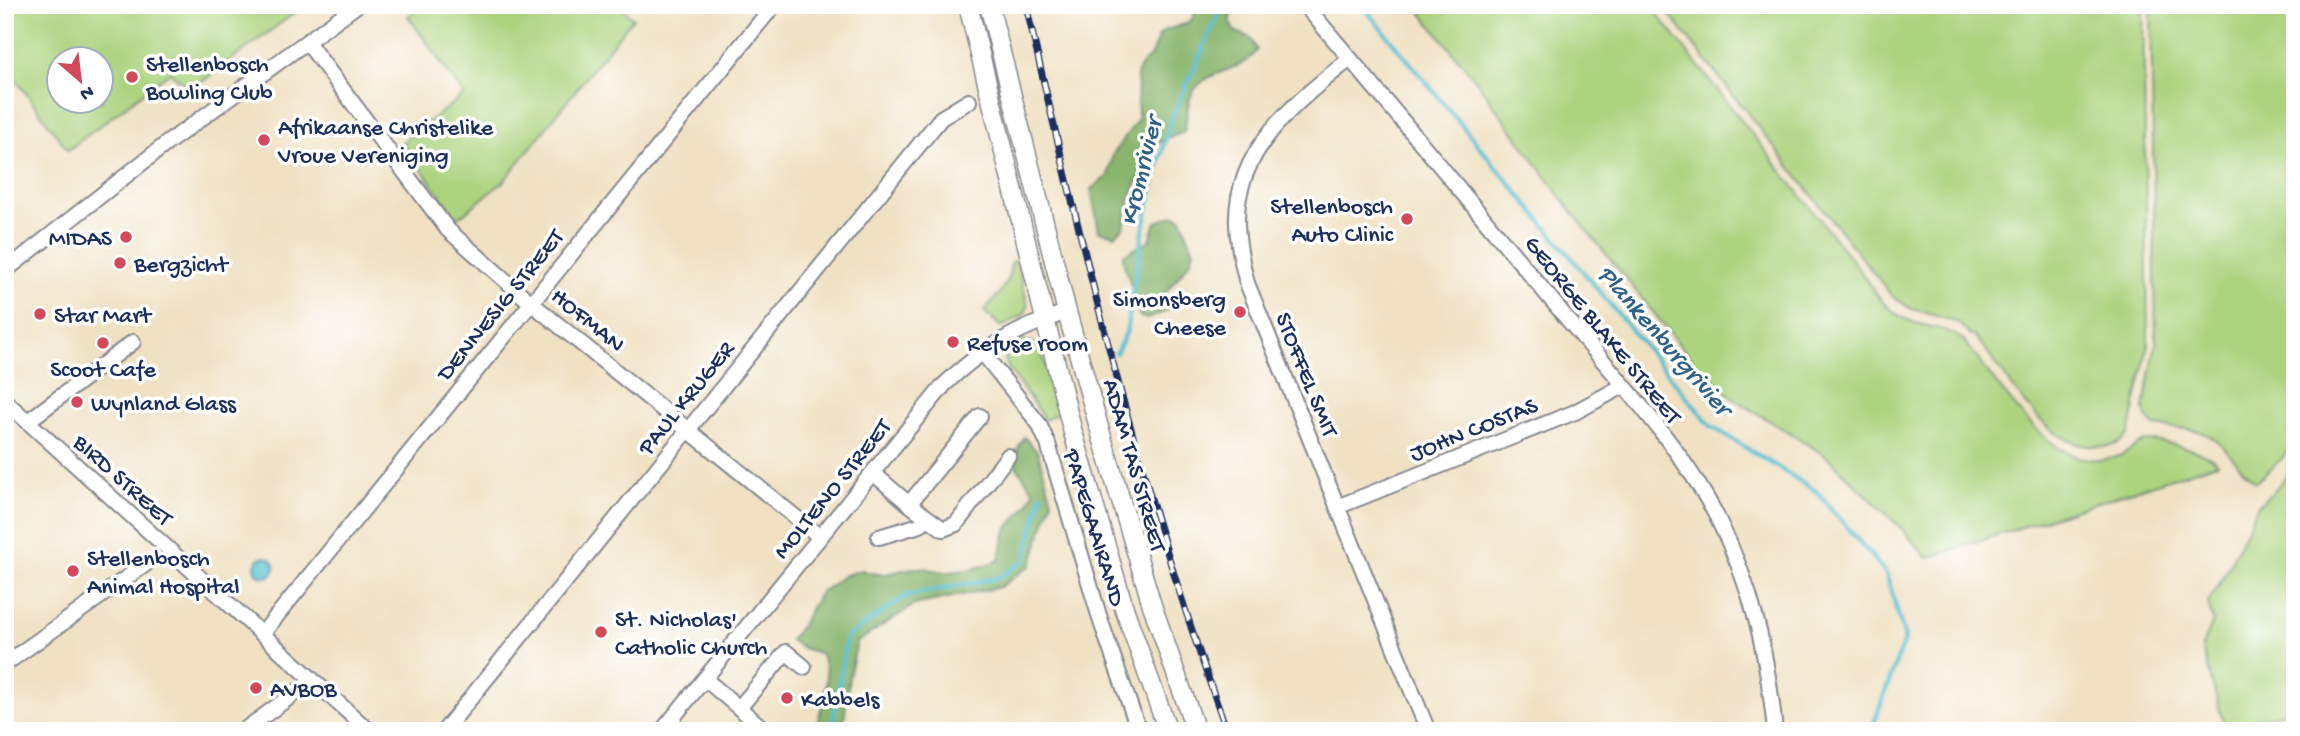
<svg xmlns="http://www.w3.org/2000/svg" width="2300" height="736" font-family="'Gochi Hand',sans-serif">
  <style>
    .green { fill: #acd37e; stroke: #64816e; stroke-width: 2; fill-rule: evenodd }
    .forest { fill: #89b56d; stroke: #527266; stroke-width: 2 }
    .water { fill: #53bdcf; stroke: #377696; stroke-width: 2 }
    .lines { fill: none; stroke-linecap: round; stroke-linejoin: round }
    .stream { stroke: #53bdcf; stroke-width: 4.5 }
    .minor-casing { stroke: #868890; stroke-width: 18 }
    .major-casing { stroke: #868890; stroke-width: 21 }
    .minor { stroke: #fff; stroke-width: 14 }
    .major { stroke: #fff; stroke-width: 18 }
    .rail-casing { stroke: #1b2f5e; stroke-width: 7 }
    .rail { stroke: #fff; stroke-width: 4.5; stroke-dasharray: 13; stroke-linecap: butt }
    .poi-dot { fill: #d1495b; stroke: #fff; stroke-width: 2.5 }
    .labels { text-anchor: middle; stroke-width: 7; stroke-linejoin: round; paint-order: stroke }
    .poi-label { font-size: 24px; fill: #1b2f5e; stroke: #fff; text-anchor: start }
    .street-label { font-size: 24px; fill: #1b2f5e; stroke: #fff }
    .water-label { font-size: 26px; font-style: italic; fill: #2f6186; stroke: #fff }
  </style>
  <rect width="100%" height="100%" fill="#fff"/>
  <filter id="ink" filterUnits="userSpaceOnUse"><feTurbulence type="fractalNoise" baseFrequency=".0143" numOctaves="2"/><feDisplacementMap in="SourceGraphic" scale="14" xChannelSelector="R" yChannelSelector="G"/><feConvolveMatrix kernelMatrix="1 2 1 2 8 2 1 2 1" color-interpolation-filters="sRGB"/></filter>
  <filter id="wash" filterUnits="userSpaceOnUse"><feTurbulence type="fractalNoise" baseFrequency=".00686" numOctaves="4" result="noise"/><feDisplacementMap in="SourceGraphic" scale="28" xChannelSelector="R" yChannelSelector="G"/><feGaussianBlur stdDeviation="1.57" result="paint"/><feColorMatrix in="noise" values="0 0 0 0 0 0 0 0 0 0 0 0 0 0 0 0 0 1.4 0 .05"/><feComposite in="paint" operator="in"/></filter>
  <g filter="url(#wash)">
    <rect width="100%" height="100%" fill="#f0e1c3"/>
    <path class="green" d="M5 5H305L191 90 170 72 68 150 16 80 10 83 5 78ZM60 60H102V102H60Z
      M420 5H618L633 18 504 181 457 219 402 142 464 95 408 16 421 7Z
      M1415 5H1650L1859 269C1873 290 1885 311 1910 321 1929 328 1946 327 1963 340 1991 374 2035 444 2078 457 2097 462 2113 461 2129 451 2136 447 2140 441 2148 441 2162 440 2208 452 2218 463L1927 558 1903 530 1825 455 1731 397 1692 360 1572 212 1476 81Z
      M1662 5H2143L2148 345 2129 434C2117 447 2108 448 2090 446 2037 441 2007 371 1974 336H1970L1959 323 1910 308 1892 296Z
      M2151 5H2295V441L2280 461 2256 482C2235 466 2225 439 2198 431 2184 427 2168 428 2154 426L2146 417 2144 408 2156 344Z
      M1016 260 1028 306 1024 315 1001 327 984 311C998 296 1011 283 1011 262Z
      M1024 340 1034 343 1041 351 1059 412 1045 420 1009 369 1005 359 1011 345Z
      M2295 465V709L2225 729 2202 647 2213 622 2208 603 2228 569 2258 505 2273 492Z"/>
    <path class="forest" d="M1196 5H1232L1230 21 1234 31 1250 37 1257 50C1241 75 1202 67 1190 98 1187 108 1186 121 1184 132L1162 140 1152 152 1130 197 1124 227 1115 235 1099 231 1091 189 1108 176 1113 154 1138 119 1137 73 1141 65 1150 57 1159 36 1164 31 1187 23 1193 18Z
      M1175 215 1181 218 1194 251 1190 262 1163 296 1169 306 1167 311 1147 319 1140 317C1135 305 1134 294 1130 282 1127 271 1123 268 1123 255L1150 240 1156 222Z
      M1024 437 1038 452 1052 501 1031 565 1000 587 914 605 857 642 849 677 843 731H816C820 704 835 679 820 653L802 648 790 640 801 626 820 592 830 586 843 576 862 570C886 580 894 569 917 568 927 567 934 571 944 572 961 572 983 567 999 560L1006 530 1027 505 1034 491 1016 466 1018 449Z"/>
    <path class="water" d="M255 567a10 10 0 1 1 20 0a10 10 0 1 1-20 0Z"/>
    <g class="lines">
      <path class="stream" d="M1362 5 1711 426 1816 491 1886 573 1905 638 1871 731
        M1116 353 1126 333 1143 232 1154 180 1172 117 1223 5
        M832 731 846 638 906 596 998 578 1025 560 1042 494"/>
    </g>
  </g>
  <g filter="url(#ink)">
    <g class="lines">
      <defs>
        <path id="minor" d="M1305 5C1392 108 1478 211 1564 315 1616 377 1680 445 1717 517 1753 588 1767 652 1775 731
          M307 42 448 230 530 302 820 537
          M1350 59C1297 101 1234 149 1237 225 1238 245 1242 264 1247 283L1428 731
          M5 271 166 144 357 5
          M982 352 1039 424 1048 444 1101 622 1139 731
          M5 401 369 731
          M28 421 133 342
          M873 473 909 504 943 529 956 524 1008 456
          M909 504 980 416
          M1337 507 1575 412 1623 386
          M879 537 920 525 926 518
          M262 634 774 5
          M5 664 146 564
          M705 679 766 731
          M739 708 786 652 804 667
          M243 731 313 680
          M444 731 941 118 969 101
          M662 731 944 385C981 349 1017 328 1067 312"/>
        <path id="major" d="M968 5 1072 429 1125 611 1168 731
          M989 5 1067 312 1098 424 1152 605 1196 731"/>
      </defs>
      <use href="#minor" class="minor-casing"/>
      <use href="#major" class="major-casing"/>
      <use href="#minor" class="minor"/>
      <use href="#major" class="major"/>
      <defs>
        <path id="rail" d="M1026 5C1082 250 1141 495 1227 731"/>
      </defs>
      <use href="#rail" class="rail-casing"/>
      <use href="#rail" class="rail"/>
    </g>
  </g>
  <g class="poi-dot">
    <circle cx="132" cy="77" r="7"/>
    <circle cx="264" cy="140" r="7"/>
    <circle cx="1407" cy="219" r="7"/>
    <circle cx="126" cy="237" r="7"/>
    <circle cx="120" cy="263" r="7"/>
    <circle cx="1240" cy="312" r="7"/>
    <circle cx="40" cy="314" r="7"/>
    <circle cx="953" cy="342" r="7"/>
    <circle cx="103" cy="343" r="7"/>
    <circle cx="77" cy="402" r="7"/>
    <circle cx="73" cy="571" r="7"/>
    <circle cx="601" cy="632" r="7"/>
    <circle cx="256" cy="688" r="7"/>
    <circle cx="787" cy="698" r="7"/>
  </g>
  <g class="labels">
    <g class="poi-label">
      <text x="146" y="71">Stellenbosch<tspan x="146" dy="28">Bowling Club</tspan></text>
      <text x="278" y="134">Afrikaanse Christelike<tspan x="278" dy="28">Vroue Vereniging</tspan></text>
      <text x="1393" y="213" text-anchor="end">Stellenbosch<tspan x="1393" dy="28">Auto Clinic</tspan></text>
      <text x="112" y="245" text-anchor="end">MIDAS</text>
      <text x="134" y="271">Bergzicht</text>
      <text x="1226" y="306" text-anchor="end">Simonsberg<tspan x="1226" dy="28">Cheese</tspan></text>
      <text x="54" y="322">Star Mart</text>
      <text x="967" y="350">Refuse room</text>
      <text x="103" y="376" text-anchor="middle">Scoot Cafe</text>
      <text x="91" y="410">Wynland Glass</text>
      <text x="87" y="565">Stellenbosch<tspan x="87" dy="28">Animal Hospital</tspan></text>
      <text x="615" y="626">St. Nicholas'<tspan x="615" dy="28">Catholic Church</tspan></text>
      <text x="270" y="696">AVBOB</text>
      <text x="801" y="706">Kabbels</text>
    </g>
    <g class="street-label">
      <text transform="translate(499 304) rotate(-51)" y="8">DENNESIG STREET</text>
      <text transform="translate(589 319) rotate(39)" y="8">HOFMAN</text>
      <text transform="translate(1604 329) rotate(51)" y="8">GEORGE BLAKE STREET</text>
      <text transform="translate(1308 374) rotate(68)" y="8">STOFFEL SMIT</text>
      <text transform="translate(685 397) rotate(-51)" y="8">PAUL KRUGER</text>
      <text transform="translate(1473 428) rotate(-22)" y="8">JOHN COSTAS</text>
      <text transform="translate(1136 465) rotate(74)" y="8">ADAM TAS STREET</text>
      <text transform="translate(124 479) rotate(42)" y="8">BIRD STREET</text>
      <text transform="translate(831 488) rotate(-51)" y="8">MOLTENO STREET</text>
      <text transform="translate(1096 527) rotate(73)" y="8">PAPEGAAIRAND</text>
    </g>
    <g class="water-label">
      <text transform="translate(1139 171) rotate(-76)" y="9">Kromrivier</text>
      <text transform="translate(1666 339) rotate(49)" y="9">Plankenburgrivier</text>
    </g>
  </g>
  <rect width="2300" height="736" fill="none" stroke="#fff" stroke-width="28"/>
  <g transform="translate(80 80) rotate(152)"><circle r="33" fill="#ffffff" stroke="#a4acbf" stroke-width="2"/>
  <path d="M0-5L12 26L0 18L-12 26Z" fill="#d1495b"/>
  <text y="-10" font-size="19" font-weight="bold" text-anchor="middle" fill="#1b2f5e">N</text>
  </g>
</svg>
